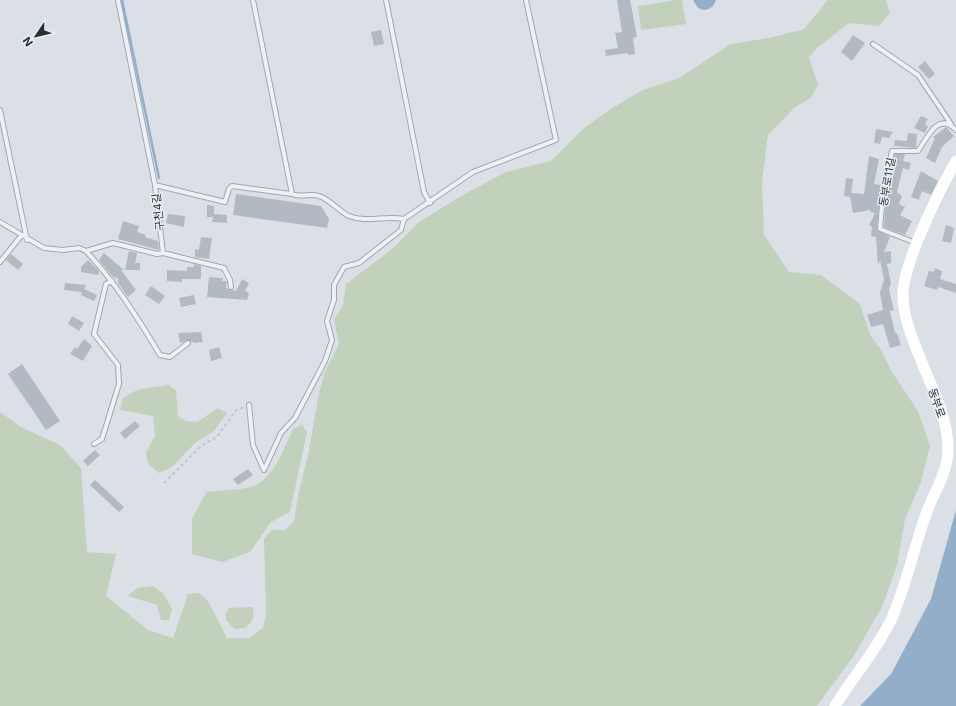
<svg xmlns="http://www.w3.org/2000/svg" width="956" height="706" font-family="Inter,'Noto Sans KR',sans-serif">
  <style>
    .green { fill: #c1d1bc }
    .water { fill: #93aec9 }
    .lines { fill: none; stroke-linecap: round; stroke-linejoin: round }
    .stream { stroke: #93aec9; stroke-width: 2.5 }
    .building { fill: #b2b9c3 }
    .lane-casing { stroke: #a0a7b1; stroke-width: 6 }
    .path { stroke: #b9bec5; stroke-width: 1.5; stroke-dasharray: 3 3; stroke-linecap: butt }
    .lane { stroke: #eef0f5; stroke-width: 4 }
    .secondary { stroke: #fff; stroke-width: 11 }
    .labels { text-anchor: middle; stroke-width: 3; stroke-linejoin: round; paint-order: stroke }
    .street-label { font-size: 11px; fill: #242e3d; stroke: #eaeff4 }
  </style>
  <rect width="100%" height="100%" fill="#dbe0e7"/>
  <path class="green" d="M676 0H682L686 24 641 30 638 6Z
    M828 0H886L890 13 879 26 849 23 817 48 809 58 818 85 811 98 794 108 768 135 762 183 764 235 789 272 821 275 860 304 870 335 881 350 892 372 918 411 930 446 921 482 905 519 897 565 882 607 853 657 817 706H0V412L21 427 60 445 81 468 87 552 116 554 106 596 148 630 173 638 188 594 199 593 208 601 227 638H249L263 628 266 614 264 539 272 530H285L294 521 299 491 308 456 319 393 324 374 339 344 334 320 343 305 346 284 391 250 419 222 461 196 506 172 551 161 584 128 612 108 643 90 679 78 731 44 769 38 804 29Z
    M168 385 176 390 178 416 186 421 197 422 218 408 227 413 214 431 195 443 172 467 159 473 148 464 146 452 155 436 153 416 120 410 123 398 137 390Z
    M302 425 307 432 290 512 271 522 250 552 222 562 192 554V519L206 492C221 490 250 491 261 482 277 470 285 446 293 429Z
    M152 586 163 593 172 609 169 620H161L157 605 128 596 137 588Z
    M252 607C256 616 252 622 245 628L235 629 226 620V613L229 608Z"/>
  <path class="water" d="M693 0H716C713 9 706 12 698 8Z
    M956 510V706H860L891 674 931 599Z"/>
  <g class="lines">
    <path class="stream" d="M122 0 159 178"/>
  </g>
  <path class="building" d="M617 0H630L637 37 633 38 635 54 628 55V53L606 56 605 50 618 48 615 33 622 32Z
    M381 30 384 44 374 46 371 32Z
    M853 35 865 43 852 61 841 52Z
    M925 61 935 74 929 79 918 67Z
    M921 116 928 119 925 125 928 126 925 133 914 128Z
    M946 127 954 136 942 147 935 163 926 158 935 138 933 137Z
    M876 129 893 132 889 138 882 137 880 144 874 143Z
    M908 133 917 134 916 148 894 146 895 140 907 141Z
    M895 154H905L903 161 911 163 909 170 903 168 897 192 902 196 899 204 905 207 900 215 912 221 905 235 884 227 886 194 895 166 893 165Z
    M869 156 879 159 874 184 881 185 877 230 890 237 884 252 891 251V263L887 264 891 283 889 290 894 310 890 311 895 333H897L901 345 890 348 883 324 871 327 867 315 883 310 880 292 884 280 880 260 878 265 876 237 871 236 872 227 869 225 875 213 870 212V210L853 213 850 197 844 196 846 178 853 179 851 193 864 194Z
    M921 171 938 181 931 195 922 191 919 200 911 197Z
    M236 194 321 206 329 219 327 228 233 215Z
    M207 205 214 206V214L227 215V223L212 222 213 217H207Z
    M168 214 185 216 184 227 166 223Z
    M123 221 139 226 137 232 146 235 145 237 158 241 159 250 118 239Z
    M946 225 954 228 951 243 942 241Z
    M201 237 212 238 209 259 195 257V249L199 250Z
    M129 251 137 253 135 263H140V270H125Z
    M104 253 124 270H121L136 290 128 297 118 283V278L113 277 99 260Z
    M11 254 23 264 18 270 6 260Z
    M88 260 99 271 98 275 81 272V267Z
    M194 264 201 266V279H182V282L167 281V270L187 271V267H194Z
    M935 268 942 271 940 279 956 284V293L938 287 937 290 924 286 929 271 934 272Z
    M209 277 223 278 222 281H227L226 288 236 291 242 279 249 283 245 291 249 293 247 300 207 297Z
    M65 283 86 285 84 289 97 295 94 301 81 295 82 292 64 290Z
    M151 286 165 296 159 304 145 295Z
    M194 295 196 304 181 307 179 298Z
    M72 316 84 323 79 331 68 324Z
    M201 332 203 342 195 343 188 340 180 343 178 333Z
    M84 339 92 346 83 361 70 354 75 347 77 349Z
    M219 347 222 358 211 361 209 350Z
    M22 364 60 421 46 430 8 374Z
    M135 421 140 426 125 439 120 433Z
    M95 450 100 455 88 466 83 461Z
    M248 469 253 475 238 485 233 479Z
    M95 480 124 507 119 512 90 485Z"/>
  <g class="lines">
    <defs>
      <path id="lane" d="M253 0 292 194
        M386 0 424 192 430 203
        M873 44 918 75 951 124
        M0 110 27 240
        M155 185 225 202 229 189 232 186 292 194C301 198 309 193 319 196 328 198 340 212 349 216 367 223 386 215 404 219
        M0 222 44 248 63 250 79 248 86 251 113 243 157 254 163 253 155 185 118 0
        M916 243 880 229 883 193 892 151H918C928 137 938 111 956 130
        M86 251C115 282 138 318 160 355L170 357 188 343
        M163 253 224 268 230 280 231 287
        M0 262 21 236
        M249 405 253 445 264 470 281 433 295 418 325 361 332 340 327 321 334 300V285L344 267 359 263 401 230 404 219 473 172 556 140 526 0
        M94 444 102 439 119 384 118 365 94 334 106 284 112 281"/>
    </defs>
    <use href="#lane" class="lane-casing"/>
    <path class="path" d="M164 483 201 446 217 437 236 410 244 407"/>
    <use href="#lane" class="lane"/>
    <path class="secondary" d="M835 706C853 677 876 651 891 620 906 587 913 551 925 517 932 495 947 475 948 451 949 423 935 393 924 368 915 344 902 318 903 292 905 260 939 191 956 161"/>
  </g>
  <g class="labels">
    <g class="street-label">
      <text transform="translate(887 182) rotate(-80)" y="4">동부로11길</text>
      <text transform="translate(158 212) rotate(-96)" y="4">구천4길</text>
      <text transform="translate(937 403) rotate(71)" y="4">동부로</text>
    </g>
  </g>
  <g transform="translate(36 36) rotate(235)" stroke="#eaeff4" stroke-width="3" paint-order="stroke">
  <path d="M0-3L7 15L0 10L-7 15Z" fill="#242e3d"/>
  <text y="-6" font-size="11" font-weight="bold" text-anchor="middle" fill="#242e3d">N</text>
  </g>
</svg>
